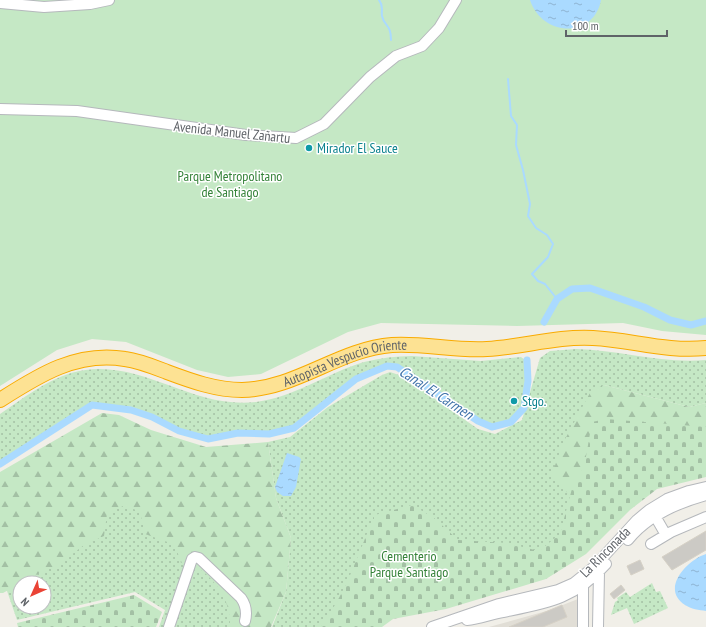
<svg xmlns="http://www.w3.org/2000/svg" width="706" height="627" font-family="'PT Sans Narrow',sans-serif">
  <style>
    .education { fill: #e1ded6 }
    .grass { fill: url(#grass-dots); fill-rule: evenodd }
    .forest { fill: url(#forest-firs) }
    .cemetery { fill: url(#cemetery-stones) }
    .park { fill: #c5e8c5 }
    .water { fill: url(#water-ripples) }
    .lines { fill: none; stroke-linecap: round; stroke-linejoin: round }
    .stream { stroke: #aadaff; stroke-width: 2 }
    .canal { stroke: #aadaff; stroke-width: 7 }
    .building { fill: #cccac5; stroke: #d6d1c6 }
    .minor-casing { stroke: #b5b8bc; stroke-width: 12 }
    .highway-casing { stroke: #f9ab00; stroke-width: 16 }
    .minor { stroke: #fff; stroke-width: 10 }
    .highway { stroke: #fde293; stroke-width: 14 }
    .culture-dot { fill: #0f9aa8; stroke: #fff; stroke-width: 1.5 }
    .labels { text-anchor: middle; stroke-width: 3; stroke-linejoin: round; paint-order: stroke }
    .street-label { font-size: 14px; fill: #5f6368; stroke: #fff }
    .culture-label { font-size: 14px; fill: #0d838f; stroke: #fff; text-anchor: start }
    .park-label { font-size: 14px; fill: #348238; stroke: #fff }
    .water-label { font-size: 15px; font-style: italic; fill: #4174aa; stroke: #fff }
  </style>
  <defs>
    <pattern id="grass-dots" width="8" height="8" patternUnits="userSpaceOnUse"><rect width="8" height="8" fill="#c5e8c5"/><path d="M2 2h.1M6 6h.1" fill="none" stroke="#a3c0a4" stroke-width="1.8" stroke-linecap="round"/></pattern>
    <pattern id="forest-firs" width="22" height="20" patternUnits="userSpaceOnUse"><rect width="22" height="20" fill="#c5e8c5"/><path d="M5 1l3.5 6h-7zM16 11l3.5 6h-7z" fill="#a3c0a4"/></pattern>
    <pattern id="cemetery-stones" width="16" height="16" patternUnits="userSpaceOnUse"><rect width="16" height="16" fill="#c5e8c5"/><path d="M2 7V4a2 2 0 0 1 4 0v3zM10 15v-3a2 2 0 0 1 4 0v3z" fill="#a3c0a4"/></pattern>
    <pattern id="water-ripples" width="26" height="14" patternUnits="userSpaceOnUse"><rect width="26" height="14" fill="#aadaff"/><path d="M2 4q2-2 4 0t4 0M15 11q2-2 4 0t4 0" fill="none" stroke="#8eb4d2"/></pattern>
  </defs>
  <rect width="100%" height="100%" fill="#f1efe8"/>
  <path class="education" d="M578 599 577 627H489L550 610Z"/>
  <path class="grass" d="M576 349C620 350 662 364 706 360V403L689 407 604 385 574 501 558 540 534 555 347 604 328 627H272L286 592 291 538 276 498 268 442 290 437 328 407 382 375 390 372 402 376 478 429 495 434 522 420 540 358 550 351Z
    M412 356 481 361 521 357 525 360V381L522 407 510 420 492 424 479 419 398 365 387 364 355 377 293 426 268 432 238 431 208 437 180 429 153 415 132 407 92 403 0 461V414C22 399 45 381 71 373 138 354 189 410 256 402 295 397 327 373 364 362 380 358 396 356 412 356Z
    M124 504 144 513 208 571 229 599 234 627H159L165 610 135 592 17 620 6 588 105 512ZM20 583H44V607H20Z
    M652 583 656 592 660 591 668 608 634 624 627 608 611 615 615 602 618 600 617 598 626 592 630 597Z"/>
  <path class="forest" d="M604 385 689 407 706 403V433L574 501 552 474 563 443 591 391Z
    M102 413 119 415 151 430 206 447 268 442 276 498 291 538 286 592 271 627H230C231 606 222 589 206 574 200 568 188 565 180 562L176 545 145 534 140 512 125 505 107 514 104 536 84 545 71 555 60 566 45 570 3 593H0V472Z"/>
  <path class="cemetery" d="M606 419 706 427V477L657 489 630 510 586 554 546 579 446 609 393 619 382 627H320C348 591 357 555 375 515L412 505 434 518 458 540 506 543 539 551 560 534 574 481 584 468 592 422Z
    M134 595 162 612 156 627H18L17 623Z"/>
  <path class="park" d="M0 0H706V335L662 331 623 323 517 326 381 323 348 332 261 374 228 377 197 370 126 342 92 339 57 350 0 386Z"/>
  <path class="water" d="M530 0H601C594 39 542 37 530 0Z
    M287 453 299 457 301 459 296 487 291 496H283L277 492 275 487Z
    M706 554V611C699 610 691 609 685 605 660 589 687 560 706 554Z"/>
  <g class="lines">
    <path class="stream" d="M379 0C384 6 381 9 382 16 384 26 391 24 391 40
      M508 79 511 116 517 125 516 145 523 170 530 204 528 216 536 228 547 235 553 244 548 257 532 274 538 281 545 284 557 299"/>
    <path class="canal" d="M544 322 557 299 572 289 590 288 644 307 670 320 691 325 706 321
      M0 464 92 405 131 410 152 417 179 431 208 439 238 433 269 434 294 428 356 379 387 366 397 367 478 421 492 427 511 422 524 408 528 381 527 360"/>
  </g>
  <path class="building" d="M706 531V550L672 570 662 557Z
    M640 560 644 569 631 575 627 566Z
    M621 585 625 590 614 599 610 594Z
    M562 605 567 617 543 627H509Z"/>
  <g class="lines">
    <defs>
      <path id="minor" d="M0 3 44 7 90 4 109 0
        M0 109 77 111 246 135 296 138 324 124 370 77 396 56 422 46 439 28 456 0
        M655 516 666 535
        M628 540C647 516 677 503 706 495
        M651 544 671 532 706 517
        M583 586V627
        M467 620C479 619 491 614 503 612 547 603 575 599 606 564
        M169 627 192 559 195 557 199 558 241 598C246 605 247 613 245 621
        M432 627 499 604 558 590 574 583 594 567 637 520 649 510 667 499 689 491 706 487
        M598 627 599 572"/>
      <g id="highway">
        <path id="s1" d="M0 400C39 375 77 351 125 359 140 361 154 367 167 372 191 381 216 390 242 390 296 389 339 349 392 345 424 343 455 351 487 349 523 347 557 336 593 338 632 340 666 352 706 348"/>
      </g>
    </defs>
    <use href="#minor" class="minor-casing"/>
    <use href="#highway" class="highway-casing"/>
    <use href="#minor" class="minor"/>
    <use href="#highway" class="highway"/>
  </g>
  <g class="culture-dot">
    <circle cx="309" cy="148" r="4"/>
    <circle cx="514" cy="401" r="4"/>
  </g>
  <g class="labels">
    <g class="street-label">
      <text transform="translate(232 132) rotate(6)" y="5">Avenida Manuel Zañartu</text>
      <text dy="5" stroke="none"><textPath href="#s1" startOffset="364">Autopista Vespucio Oriente</textPath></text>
      <text transform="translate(605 552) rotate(-45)" y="5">La Rinconada</text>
    </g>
    <g class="culture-label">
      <text x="317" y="153">Mirador El Sauce</text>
      <text x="522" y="406">Stgo.</text>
    </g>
    <g class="park-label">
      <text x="230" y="181">Parque Metropolitano<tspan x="230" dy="16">de Santiago</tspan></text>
      <text x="409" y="561">Cementerio<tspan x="409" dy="16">Parque Santiago</tspan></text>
    </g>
    <g class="water-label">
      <text transform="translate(436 393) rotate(33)" y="5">Canal El Carmen</text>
    </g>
  </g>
  <g transform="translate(32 595) rotate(225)"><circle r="19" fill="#ffffff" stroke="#bfc1c3"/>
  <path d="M0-3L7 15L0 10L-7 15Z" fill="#ea4335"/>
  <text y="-6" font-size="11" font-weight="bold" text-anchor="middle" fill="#5f6368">N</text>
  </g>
  <path d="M566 30v6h101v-6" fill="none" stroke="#5f6368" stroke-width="2"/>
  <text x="572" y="30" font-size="12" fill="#5f6368" stroke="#ffffff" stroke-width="3" paint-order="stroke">100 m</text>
</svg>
